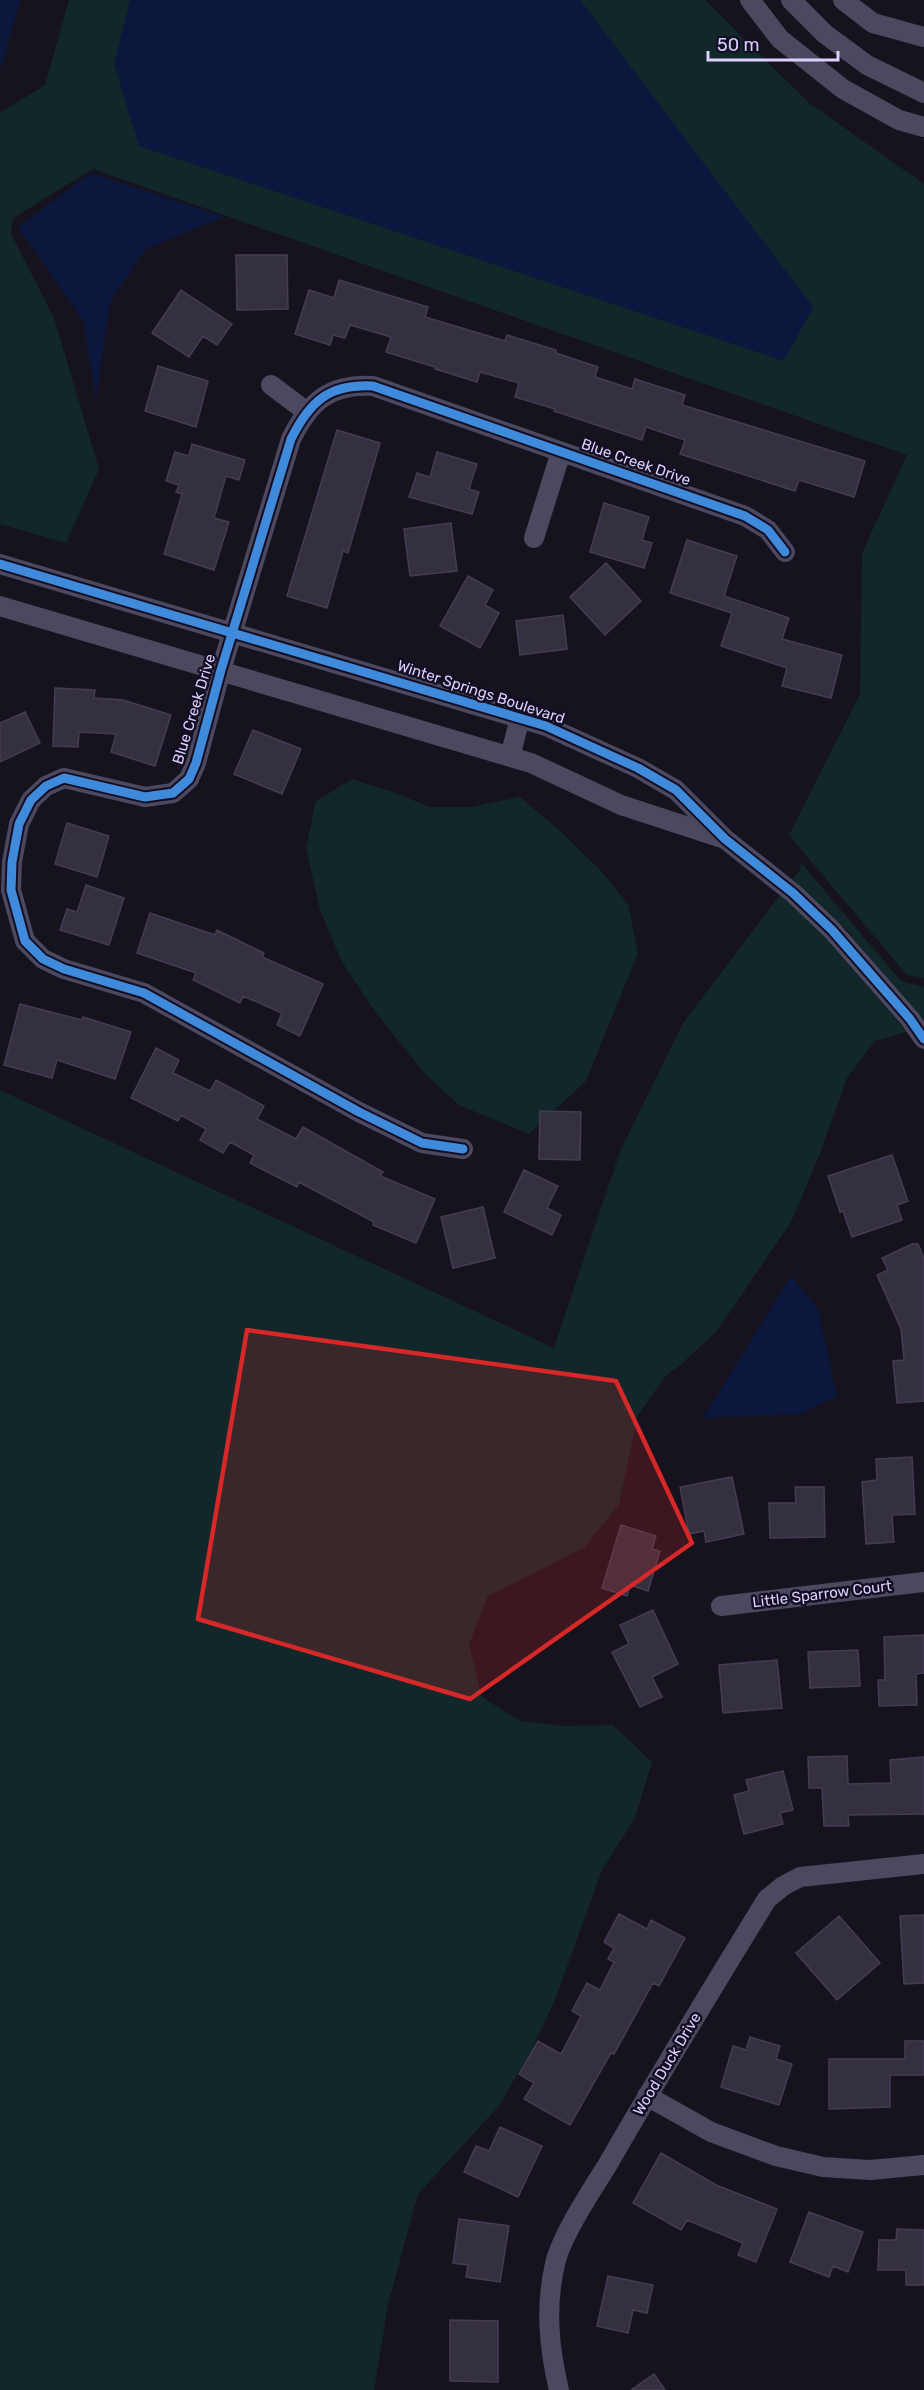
<svg xmlns="http://www.w3.org/2000/svg" width="924" height="2390" font-family="Rubik,sans-serif">
  <style>
    .green { fill: #12272a }
    .water { fill: #0b173c }
    .building { fill: #343040; stroke: #443d52; stroke-width: 1.5 }
    .lines { fill: none; stroke-linecap: round; stroke-linejoin: round }
    .minor { stroke: #4c485f; stroke-width: 20 }
    .cycleway-casing { stroke: #140e23; stroke-width: 13 }
    .cycleway { stroke: #408adc; stroke-width: 9 }
    .marked { fill: #d62828; fill-opacity: 0.2; stroke: #d62828; stroke-width: 4.5; stroke-linejoin: round }
    .labels { text-anchor: middle; stroke-width: 5; stroke-linejoin: round; paint-order: stroke }
    .street-label { font-size: 15px; fill: #dbd0fe; stroke: #140e23 }
  </style>
  <rect width="100%" height="100%" fill="#16131e"/>
  <path class="green" d="M69 0H705L809 103 924 184V978L907 975 789 835 860 694 862 553 907 455 93 169 13 218 11 234 54 318 99 469 66 543 0 524V113L45 85Z
    M352 779 393 792 430 807H471L520 797 559 830 601 871 628 904 638 953 586 1081 529 1134 459 1105 424 1073 376 1013 342 962 320 910 306 848 316 801Z
    M801 863 901 981 924 987V1022L845 928 792 879 800 870Z
    M780 895 825 937 907 1032 875 1041 847 1078 819 1156 791 1222 717 1331 676 1369 667 1374 638 1415 619 1504 585 1547 488 1596 469 1644 482 1697 520 1721 564 1726 613 1725 652 1762 635 1818 602 1870 555 2000 531 2051 498 2107 418 2194 388 2304 374 2390H0V1090L554 1348 621 1149 683 1023Z"/>
  <path class="water" d="M0 0H20L2 66 0 65Z
    M130 0H580L813 307 784 361 139 146 114 63Z
    M91 173 224 217 146 249 110 302 96 399 83 320 18 227Z
    M791 1276 818 1309 837 1397 799 1414 703 1418Z"/>
  <path class="building" d="M236 255H287L288 309 237 310Z
    M339 280 428 307 425 317 505 341 507 335 556 350V353L598 367 595 377 632 389 635 379 685 395 682 405 865 461 854 497 799 480 795 491 680 454 685 440 646 427 642 440 554 411 555 409 515 397 519 383 480 372 477 382 435 369V367L386 352 391 337 350 325 345 338 333 335 330 345 295 334 309 290 334 298Z
    M181 290 232 324 217 345 203 336 189 357 152 333Z
    M158 366 208 381 196 427 145 411Z
    M337 430 380 443 348 553 343 551 327 608 287 596Z
    M192 444 245 460 239 480 226 476 214 518 229 522 214 570 164 554 182 494 176 492 179 485 166 481 175 452 189 456Z
    M437 452 477 464 469 489 479 492 472 514 409 497 417 473 430 477Z
    M604 503 649 517 642 540 652 543 644 568 590 552Z
    M451 523 457 571 410 576 404 529Z
    M687 540 737 556 724 596 789 618 782 639 842 655 831 698 782 686 787 668 721 646 732 613 670 593Z
    M606 563 641 601 605 635 570 597Z
    M468 576 493 590 485 605 499 613 480 648 440 626Z
    M563 615 567 649 520 655 516 621Z
    M55 688 95 690 94 698 123 700 171 715 155 766 111 752 116 734 79 732 78 747 53 746Z
    M25 712 40 743 0 762V723Z
    M253 730 301 749 282 794 234 774Z
    M67 823 109 836 97 877 55 864Z
    M86 885 124 898 109 945 60 930 67 909 77 912Z
    M150 913 215 935 217 930 264 953 262 957 323 984 300 1036 277 1025 282 1013 243 996 240 1003 193 980 196 973 137 953Z
    M20 1004 82 1020 83 1017 131 1032 115 1079 57 1060 52 1078 4 1065Z
    M156 1048 179 1060 173 1073 210 1091 216 1080 264 1106 257 1119 296 1139 303 1127 383 1172 380 1176 435 1199 416 1243 373 1225 374 1222 299 1182 297 1187 250 1163 254 1155 230 1142 223 1153 200 1140 206 1129 181 1115 178 1121 131 1098Z
    M540 1111 581 1112 580 1160 539 1159Z
    M892 1155 908 1201 897 1205 902 1220 852 1237 843 1211 840 1212 828 1176Z
    M524 1170 558 1186 547 1208 561 1215 552 1235 504 1212Z
    M483 1207 495 1258 453 1268 441 1217Z
    M912 1244H918L924 1258V1401L897 1403 893 1361 904 1360 901 1329 877 1275 888 1270 882 1258Z
    M912 1457 915 1514 892 1515 894 1542 866 1544 862 1482 877 1480 876 1459Z
    M732 1477 744 1534 706 1542 704 1531 689 1534 680 1487Z
    M795 1487H824L825 1537 770 1538 769 1503H796Z
    M621 1525 656 1536 652 1549 660 1551 648 1591 630 1585 627 1596 602 1588Z
    M653 1610 678 1664 652 1677 662 1697 640 1707 612 1652 629 1644 620 1625Z
    M924 1635V1673L916 1674 917 1705 879 1706 878 1680H885L884 1637Z
    M858 1650 860 1686 810 1688 808 1652Z
    M777 1660 782 1708 723 1713 719 1665Z
    M847 1756 848 1784 891 1783 890 1760 924 1757V1814L848 1815 849 1826H824L822 1788H809L808 1757Z
    M783 1771 793 1810 780 1813 783 1824 744 1834 734 1795 749 1791 746 1780Z
    M619 1914 647 1929 651 1920 685 1938 659 1986 653 1983 614 2054 611 2053 570 2125 524 2099 534 2083 519 2074 538 2041 561 2054 581 2016 572 2011 587 1983 600 1990 614 1962 608 1959 614 1948 604 1942Z
    M924 1915V1983L904 1984 900 1916Z
    M839 1916 880 1963 837 2000 796 1953Z
    M750 2037 780 2046 776 2059 792 2064 779 2105 721 2087 733 2046 746 2050Z
    M905 2041H924V2075H890V2107L829 2109V2059H905Z
    M500 2127 542 2146 518 2197 464 2172 476 2146 489 2151Z
    M661 2153 716 2185 777 2209 756 2262 738 2255 743 2243 687 2220 681 2230 633 2203Z
    M809 2212 863 2232 848 2272 833 2266 829 2277 790 2262Z
    M459 2219 509 2226 500 2282 466 2277 468 2265 453 2263Z
    M897 2229 924 2230V2285H906V2270H878L879 2240H896Z
    M608 2276 653 2285 647 2313 633 2310 628 2333 597 2326Z
    M450 2320 498 2321V2382L450 2381Z
    M654 2374 665 2390H631Z"/>
  <g class="lines">
    <path class="minor" d="M750 0 780 39 843 89 899 120 924 127
      M791 0 825 34 867 65 924 93
      M843 0 873 23 924 37
      M271 385 307 412
      M534 538 561 452
      M0 564 546 726 638 768 676 790 725 839 793 893 832 930 910 1019 924 1039
      M0 606 531 763 621 805 722 838
      M510 757 520 718
      M463 1149 422 1143 359 1112 144 993 64 969 43 959 25 941 11 890 12 862 19 824 31 800 46 786 64 778 145 797 173 793 189 779 196 763 221 670 291 439C310 401 329 384 373 386L745 516 768 530 785 552
      M721 1606 924 1582
      M647 2096 711 2132 776 2156 823 2167 870 2170 924 2165
      M559 2390C549 2348 545 2307 555 2264 561 2236 592 2190 608 2164 659 2075 713 1987 767 1899L783 1886 800 1877 924 1864"/>
    <defs>
      <path id="cycleway" d="M0 564 546 726 638 768 676 790 725 839 793 893 832 930 910 1019 924 1039
        M463 1149 422 1143 359 1112 144 993 64 969 43 959 25 941 11 890 12 862 19 824 31 800 46 786 64 778 145 797 173 793 189 779 196 763 221 670 291 439C310 401 329 384 373 386L745 516 768 530 785 552"/>
    </defs>
    <use href="#cycleway" class="cycleway-casing"/>
    <use href="#cycleway" class="cycleway"/>
  </g>
  <path class="marked" d="M247 1330 616 1381 692 1543 470 1699 198 1619Z"/>
  <g class="labels">
    <g class="street-label">
      <text transform="translate(636 462) rotate(19)" y="5">Blue Creek Drive</text>
      <text transform="translate(481 692) rotate(18)" y="5">Winter Springs Boulevard</text>
      <text transform="translate(194 709) rotate(-73)" y="5">Blue Creek Drive</text>
      <text transform="translate(822 1594) rotate(-7)" y="5">Little Sparrow Court</text>
      <text transform="translate(667 2064) rotate(-59)" y="5">Wood Duck Drive</text>
    </g>
  </g>
  <path d="M708 51v9h130v-9" fill="none" stroke="#dbd0fe" stroke-width="3"/>
  <text x="717" y="51" font-size="18" fill="#dbd0fe" stroke="#140e23" stroke-width="4.5" paint-order="stroke">50 m</text>
</svg>
